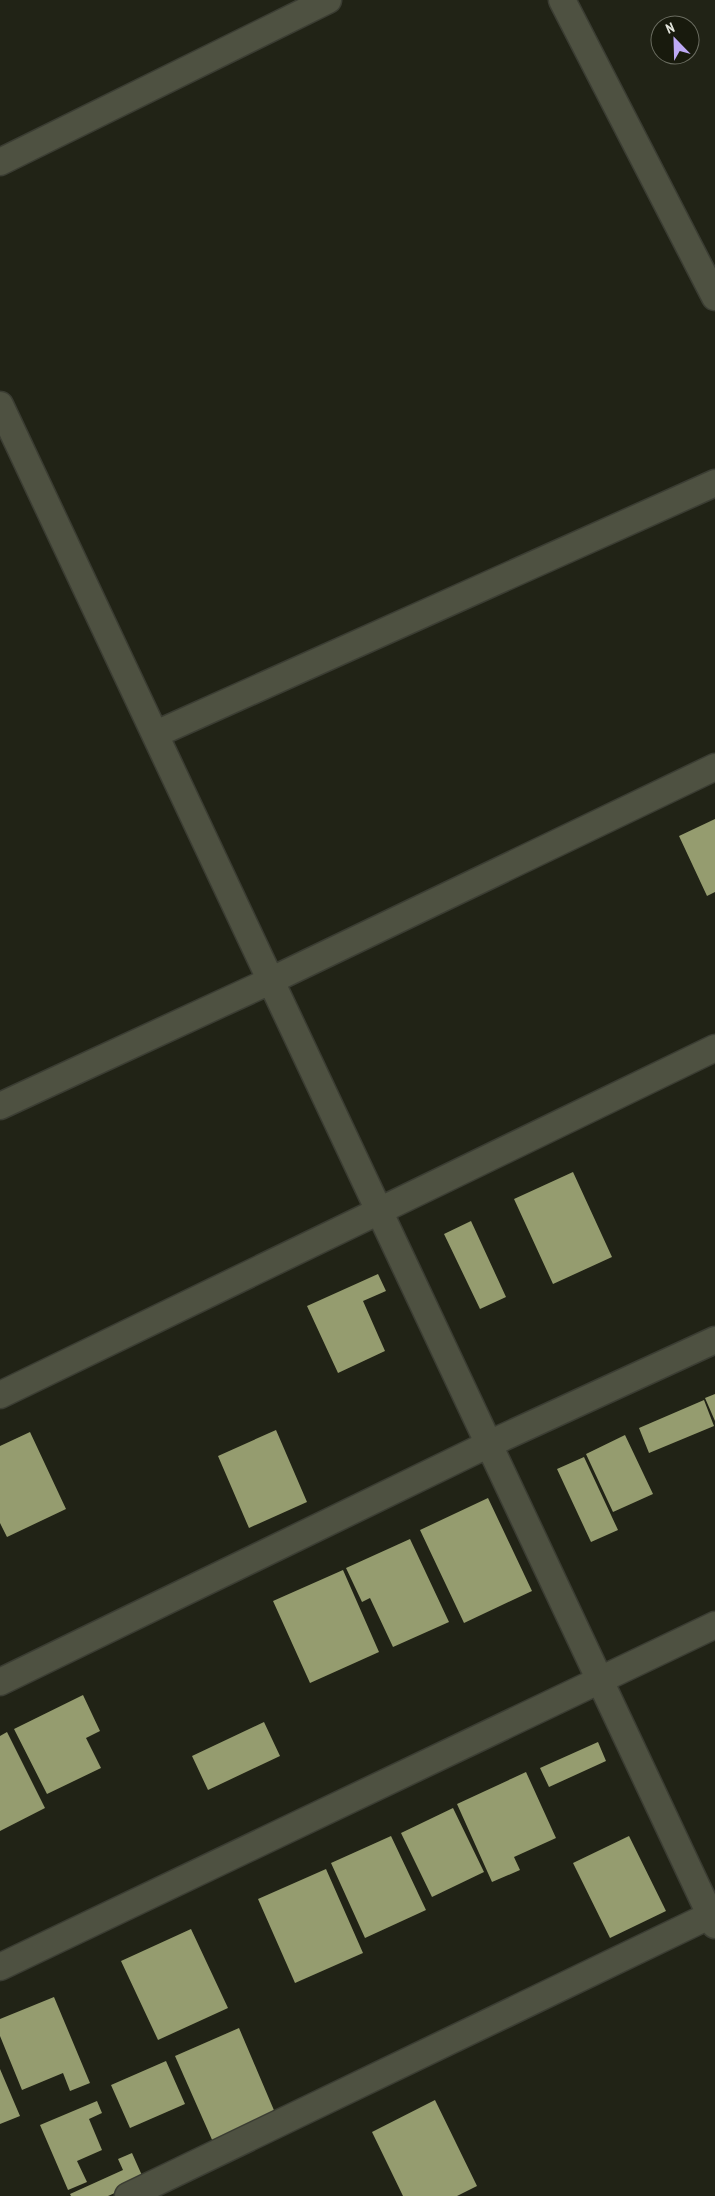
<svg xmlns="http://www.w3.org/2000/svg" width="715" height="2196" font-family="'PT Sans Narrow',sans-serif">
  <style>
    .building { fill: #959c6f }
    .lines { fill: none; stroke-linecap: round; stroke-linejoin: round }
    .minor-casing { stroke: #3b3d33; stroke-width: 29 }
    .minor { stroke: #4e5141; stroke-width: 26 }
  </style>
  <rect width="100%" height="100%" fill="#212316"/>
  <path class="building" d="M715 819V892L707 896 679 836Z
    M573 1172 612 1257 553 1284 514 1199Z
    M471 1221 506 1297 480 1309 444 1234Z
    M378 1274 386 1291 363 1301 385 1351 338 1373 307 1306Z
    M715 1394V1421L705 1398Z
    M704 1400 714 1426 649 1453 639 1428Z
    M276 1430 307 1502 249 1528 218 1456Z
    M30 1432 66 1509 7 1537 0 1523V1446Z
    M625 1435 653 1494 613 1512 586 1454Z
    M584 1457 618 1530 591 1542 557 1469Z
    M488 1498 532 1591 464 1623 420 1530Z
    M410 1539 449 1622 393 1647 370 1598 362 1602 346 1568Z
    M343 1570 379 1652 310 1683 273 1601Z
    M83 1695 100 1731 86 1738 101 1768 47 1794 14 1729Z
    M264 1722 280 1756 208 1790 192 1756Z
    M7 1732 45 1808 0 1831V1736Z
    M598 1742 606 1761 549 1787 540 1768Z
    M526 1772 556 1838 514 1857 520 1870 492 1882 457 1804Z
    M453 1808 484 1872 432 1897 401 1833Z
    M391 1836 426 1910 365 1938 331 1863Z
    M629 1836 666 1911 610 1938 573 1863Z
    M326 1869 363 1953 295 1983 258 1899Z
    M191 1929 228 2008 158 2040 121 1961Z
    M54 1997 90 2083 70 2091 63 2073 22 2090 0 2036V2019Z
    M239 2028 276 2115 213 2142 175 2056Z
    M166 2061 185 2104 130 2128 111 2085Z
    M0 2069 20 2116 0 2124Z
    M435 2100 477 2186 457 2196H403L372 2132Z
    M97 2101 102 2113 89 2119 102 2150 77 2161 87 2182 68 2190 40 2125Z
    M132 2153 144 2180 108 2196H71L70 2194 123 2170 118 2159Z"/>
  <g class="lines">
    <defs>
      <path id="minor" d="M562 0 715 297
        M0 162 328 0
        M0 405 715 1925
        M156 734 715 483
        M0 1106 272 980 715 767
        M0 1395 715 1048
        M0 1682 489 1444 715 1340
        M0 1967 715 1625
        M128 2196 715 1913"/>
    </defs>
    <use href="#minor" class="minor-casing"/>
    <use href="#minor" class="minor"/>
  </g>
  <g transform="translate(675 40) rotate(337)"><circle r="24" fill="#181a0d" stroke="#6a6c60"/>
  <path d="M0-4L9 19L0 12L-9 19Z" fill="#bda9f5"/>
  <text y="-8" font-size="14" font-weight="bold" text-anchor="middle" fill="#e4e6dd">N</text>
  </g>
</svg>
